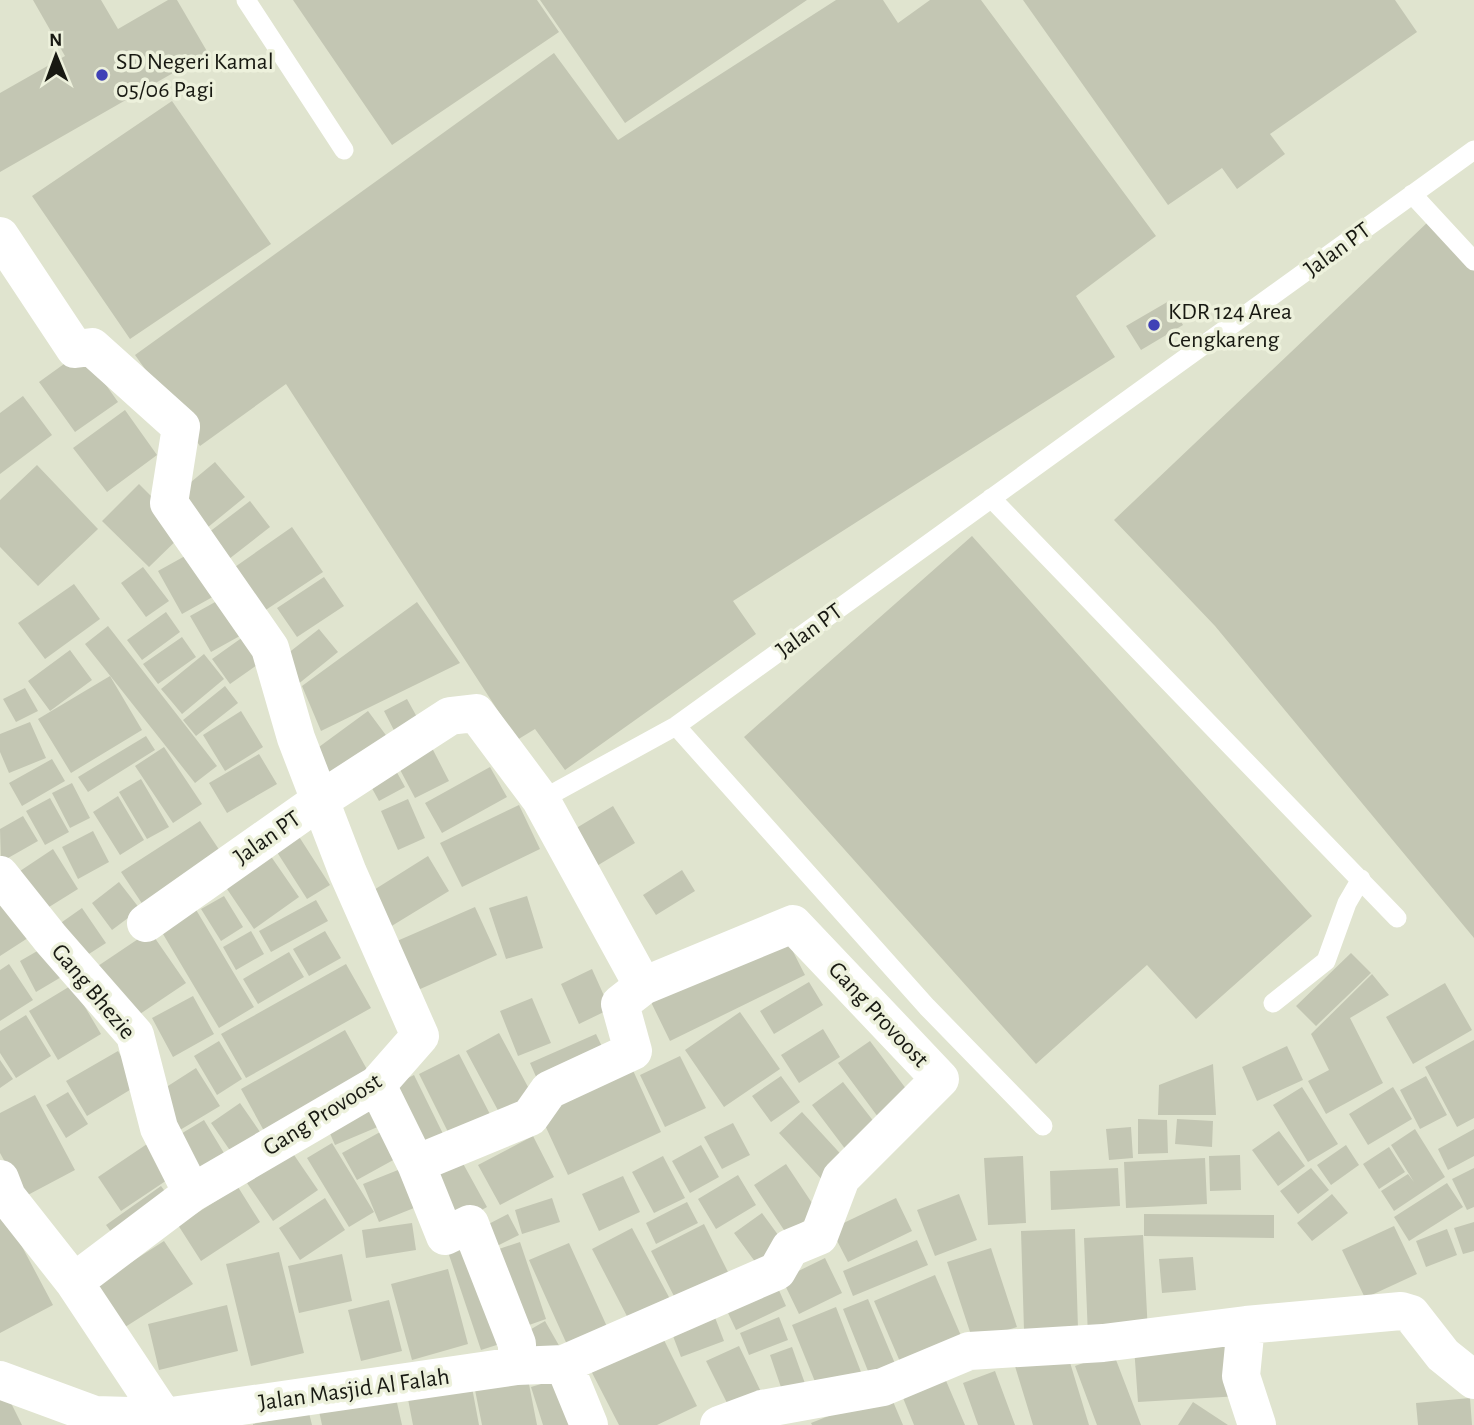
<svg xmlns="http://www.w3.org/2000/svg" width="1474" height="1425" font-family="'Alegreya Sans',sans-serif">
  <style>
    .building { fill: #c3c6b3 }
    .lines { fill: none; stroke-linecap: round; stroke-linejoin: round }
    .lane { stroke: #fff; stroke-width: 19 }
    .street { stroke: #fff; stroke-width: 38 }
    .poi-dot { fill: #4041b6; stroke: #edf1dc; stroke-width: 2.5 }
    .labels { text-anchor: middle; stroke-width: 7; stroke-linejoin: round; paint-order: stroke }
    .poi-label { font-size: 24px; fill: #181912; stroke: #edf1dc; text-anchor: start }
    .street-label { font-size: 24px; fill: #181912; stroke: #edf1dc }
  </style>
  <rect width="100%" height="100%" fill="#e0e4cf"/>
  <path class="building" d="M33 0H101L118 29 168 0H177L208 53 0 172V93L65 56Z
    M293 0H537L559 32 392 145Z
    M540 0H807L625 123Z
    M836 0H883L898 23 930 0H981L1156 236 1076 296 1115 357 733 601 756 634 565 770 535 729 517 740 286 384 200 446 135 355 554 53 618 140Z
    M1023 0H1395L1417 32 1270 134 1285 154 1237 189 1222 168 1168 205Z
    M172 101 271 244 130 339 32 196Z
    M1430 220 1474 270V938L1215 626 1114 520Z
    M1169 301 1183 325 1141 350 1126 326Z
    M82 351 118 402 75 432 39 382Z
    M23 396 52 435 0 474V413Z
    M125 410 157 455 107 492 73 448Z
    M215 462 245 497 202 532 173 497Z
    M37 465 98 529 38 586 0 547V500Z
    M139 484 186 531 149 567 102 521Z
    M250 501 270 527 220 566 200 539Z
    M292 527 323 572 252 619 222 576Z
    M972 536 1312 916 1196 1019 1147 965 1036 1064 744 737Z
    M194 551 218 594 182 614 158 571Z
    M143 567 169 601 146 617 121 583Z
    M324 577 344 606 297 637 277 608Z
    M74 584 100 619 45 659 18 623Z
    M226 596 247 632 211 652 190 616Z
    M417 602 460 663 321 731 302 686Z
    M166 612 180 632 142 660 127 640Z
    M108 626 217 766 195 783 85 644Z
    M319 629 338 652 297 685 278 661Z
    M250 632 267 658 230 684 212 659Z
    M182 637 196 657 158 684 143 664Z
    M70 650 92 680 50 711 28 681Z
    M204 654 224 679 182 714 161 689Z
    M110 676 142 730 71 773 38 719Z
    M225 686 238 703 196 736 183 720Z
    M25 688 38 711 16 722 3 699Z
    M407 699 423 728 399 740 384 711Z
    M241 711 263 747 225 771 203 735Z
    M368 711 394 746 334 790 308 755Z
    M30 722 46 758 9 773 0 752V734Z
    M146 736 155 750 88 792 78 777Z
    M431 746 449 781 415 798 397 764Z
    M164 747 202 804 173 823 135 766Z
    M259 754 277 784 227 813 209 783Z
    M52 759 65 781 22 806 9 783Z
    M394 767 405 787 379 801 368 781Z
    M490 767 507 797 442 833 425 803Z
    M141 779 169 827 147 839 119 792Z
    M72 783 90 818 70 828 52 793Z
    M118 796 144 840 120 855 93 812Z
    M50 798 69 832 45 845 26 811Z
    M408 799 425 838 398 850 381 811Z
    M519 805 540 849 462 887 440 843Z
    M613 806 635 843 590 870 568 833Z
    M23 816 38 841 1 862 0 829Z
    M200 821 228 863 149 914 121 872Z
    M93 831 109 862 78 879 62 847Z
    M298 835 330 885 307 899 275 849Z
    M53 849 78 889 41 912 17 873Z
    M270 855 299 897 254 929 225 886Z
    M428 856 449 891 390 927 369 893Z
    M682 870 695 891 656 915 643 895Z
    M119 882 140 909 112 930 92 903Z
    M224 896 243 927 221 941 201 909Z
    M527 896 543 948 506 959 489 908Z
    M9 900 31 936 0 956V906Z
    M316 900 328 921 271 952 259 931Z
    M475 907 497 955 418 990 397 941Z
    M82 908 106 943 78 961 55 927Z
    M195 908 254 1007 219 1028 160 929Z
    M782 930 805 975 670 1041 648 996Z
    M150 931 186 983 128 1022 92 970Z
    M251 931 264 954 236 970 223 947Z
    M325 931 341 958 309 976 293 949Z
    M46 946 63 976 36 992 20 961Z
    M289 952 304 977 258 1004 243 979Z
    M1351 953 1371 973 1316 1026 1296 1006Z
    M9 964 33 1000 0 1021V970Z
    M346 964 371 1008 246 1078 221 1034Z
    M592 969 610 1009 579 1024 561 984Z
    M1372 974 1389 995 1350 1018 1383 1083 1326 1114 1308 1081 1329 1070 1311 1034Z
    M809 982 823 1005 774 1034 760 1011Z
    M1445 983 1472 1030 1413 1064 1386 1017Z
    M72 985 101 1034 58 1060 29 1011Z
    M193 996 214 1034 173 1057 152 1018Z
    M532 998 551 1043 518 1056 500 1011Z
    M740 1012 780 1069 724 1107 685 1050Z
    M26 1015 51 1056 16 1078 0 1053V1031Z
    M823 1029 840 1057 799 1083 781 1055Z
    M345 1030 374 1082 269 1140 241 1089Z
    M499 1033 534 1098 501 1116 466 1051Z
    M596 1034 608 1059 541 1088 530 1063Z
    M1474 1040V1118L1457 1127 1425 1067Z
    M219 1041 242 1079 217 1095 194 1056Z
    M870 1041 910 1094 878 1117 838 1063Z
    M1287 1046 1303 1080 1257 1101 1242 1067Z
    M118 1051 138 1085 87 1116 66 1081Z
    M459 1054 494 1122 453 1142 419 1074Z
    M680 1056 706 1108 665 1127 640 1075Z
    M0 1060 13 1079 0 1088Z
    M1213 1064 1216 1115H1158L1159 1085Z
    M631 1066 661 1132 568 1175 537 1108Z
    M196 1068 220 1106 180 1130 157 1093Z
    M414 1075 448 1144 418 1159 384 1090Z
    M781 1076 800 1102 771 1122 752 1096Z
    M1426 1076 1447 1115 1420 1129 1400 1090Z
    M843 1082 878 1127 846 1150 812 1105Z
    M1302 1087 1338 1144 1308 1162 1273 1105Z
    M1393 1087 1412 1119 1368 1145 1349 1114Z
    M68 1092 88 1124 66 1138 46 1105Z
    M35 1095 75 1170 24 1197 0 1153V1113Z
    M377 1100 387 1123 335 1145 325 1122Z
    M240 1103 267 1142 238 1162 211 1123Z
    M802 1112 848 1162 825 1183 779 1133Z
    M1138 1119 1167 1120 1168 1153 1138 1154Z
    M1177 1119 1213 1121 1212 1147 1175 1144Z
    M204 1120 230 1163 195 1184 169 1141Z
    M733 1123 750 1155 722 1169 704 1137Z
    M391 1126 406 1153 357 1180 342 1153Z
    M1131 1127 1133 1158 1109 1160 1106 1129Z
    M1415 1129 1445 1177 1394 1211 1381 1191 1408 1174 1414 1182 1391 1145Z
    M1474 1129V1156L1448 1170 1438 1149Z
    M1279 1131 1305 1166 1278 1186 1252 1150Z
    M533 1136 554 1177 500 1205 478 1165Z
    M150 1142 173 1176 121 1211 98 1177Z
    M332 1143 374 1212 349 1227 307 1158Z
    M701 1145 719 1177 690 1193 672 1161Z
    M1346 1145 1359 1165 1331 1185 1317 1165Z
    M1389 1147 1405 1172 1379 1189 1363 1164Z
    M292 1152 318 1190 273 1221 247 1183Z
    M1240 1155 1241 1190 1210 1191 1209 1156Z
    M663 1156 685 1198 654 1213 632 1172Z
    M1023 1156 1026 1223 988 1225 984 1158Z
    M460 1158 487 1207 453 1226 426 1177Z
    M1205 1158 1207 1204 1126 1208 1124 1162Z
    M786 1164 818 1212 786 1233 754 1185Z
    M403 1168 419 1206 379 1222 363 1184Z
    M1118 1168 1120 1206 1051 1210 1050 1171Z
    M1311 1168 1329 1190 1298 1214 1280 1191Z
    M1474 1168V1207L1467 1210 1452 1179Z
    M738 1175 756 1205 716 1229 698 1199Z
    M623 1176 640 1212 599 1231 582 1194Z
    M1447 1183 1463 1207 1409 1241 1394 1217Z
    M161 1186 175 1205 120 1244 106 1225Z
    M238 1187 260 1222 201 1261 178 1225Z
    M959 1194 977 1240 935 1256 917 1210Z
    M1332 1194 1348 1213 1312 1241 1297 1223Z
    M325 1198 345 1230 300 1260 279 1228Z
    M552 1198 560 1222 522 1234 515 1210Z
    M896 1198 912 1231 848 1262 831 1229Z
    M687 1202 698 1223 656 1244 646 1223Z
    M0 1205 53 1305 0 1333Z
    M762 1213 784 1243 756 1263 734 1233Z
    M508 1214 519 1235 485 1252 475 1231Z
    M1144 1214 1274 1215V1238L1144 1236Z
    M1474 1222V1251L1463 1254 1454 1228Z
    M412 1223 416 1250 366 1258 362 1230Z
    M704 1224 731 1278 678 1304 651 1251Z
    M1394 1226 1417 1274 1365 1298 1342 1250Z
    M632 1228 670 1299 629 1320 592 1249Z
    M1075 1229 1078 1329 1024 1330 1021 1231Z
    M1447 1229 1457 1255 1426 1267 1416 1241Z
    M1143 1235 1148 1333 1088 1336 1084 1238Z
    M917 1240 928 1265 853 1296 843 1271Z
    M164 1241 193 1284 122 1329 94 1286Z
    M520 1242 546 1319 515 1330 490 1252Z
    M569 1243 609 1331 569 1349 529 1260Z
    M474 1244 512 1340 481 1350 448 1252Z
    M991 1248 1017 1327 973 1341 947 1262Z
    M279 1252 304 1353 251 1366 226 1264Z
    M342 1254 352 1301 299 1313 288 1266Z
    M1193 1257 1196 1290 1162 1293 1159 1259Z
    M825 1258 842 1293 799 1314 782 1279Z
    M448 1269 468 1344 412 1360 391 1284Z
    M935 1275 962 1338 901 1364 874 1301Z
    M773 1277 786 1306 736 1330 722 1300Z
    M868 1299 896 1366 870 1376 843 1309Z
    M389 1300 402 1351 361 1361 348 1310Z
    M227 1305 238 1351 159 1370 148 1324Z
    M711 1307 724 1341 681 1357 668 1323Z
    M836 1307 861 1372 818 1389 792 1325Z
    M779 1317 788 1340 749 1355 740 1333Z
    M545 1321 561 1349 537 1362 521 1335Z
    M658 1328 697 1406 657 1425H619L587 1363Z
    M1237 1340 1240 1396 1138 1402 1134 1347Z
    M739 1346 763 1396 731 1411 706 1361Z
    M1065 1346 1089 1425H1033L1014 1363Z
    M792 1347 808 1392 785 1399 770 1355Z
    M1113 1352 1141 1425H1097L1075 1366Z
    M995 1371 1015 1425H978L963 1383Z
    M527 1374 537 1425H482L474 1385Z
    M944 1376 965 1425H914L901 1393Z
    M558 1379 572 1425H543L531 1387Z
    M471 1382 479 1425H413L407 1394Z
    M393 1385 402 1425H322L317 1402Z
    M5 1391 22 1425H0V1393Z
    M889 1392 903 1425H812L811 1423Z
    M1470 1398 1472 1425H1418L1416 1403Z
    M1193 1402 1228 1425H1178Z
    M309 1413 312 1425H253V1424Z"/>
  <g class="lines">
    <path class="lane" d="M246 0 344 150
      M1412 194 1474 261
      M991 498 1397 918
      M676 726 927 1007 1043 1126
      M541 800 676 726 1474 150
      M1273 1003 1326 961 1347 903 1361 879"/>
    <path class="street" d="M0 236 75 349 92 347 181 427 169 503 270 648 296 738 348 873 420 1036 377 1085 192 1193 74 1282
      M0 875 51 939 135 1035 159 1128 192 1193
      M146 923 322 799 450 716 476 713 541 800 643 986 793 924 940 1079 841 1178 819 1236 790 1248 777 1271 564 1364
      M377 1085 416 1164
      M0 1179 7 1197 74 1282 169 1425
      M1246 1325 1241 1376 1257 1425
      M517 1366V1344L470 1224 445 1236 416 1164 530 1117 549 1090 633 1051 620 1004 643 986
      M0 1380 95 1415 165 1417 517 1366 564 1364 589 1425
      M719 1425 762 1409 883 1387 969 1351 1103 1343 1246 1325 1401 1311 1411 1314 1443 1355 1474 1380"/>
  </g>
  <g class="poi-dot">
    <circle cx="102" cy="75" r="7"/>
    <circle cx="1154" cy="325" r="7"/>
  </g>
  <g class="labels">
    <g class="poi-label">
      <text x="116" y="69">SD Negeri Kamal<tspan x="116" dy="28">05/06 Pagi</tspan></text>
      <text x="1168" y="319">KDR 124 Area<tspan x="1168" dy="28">Cengkareng</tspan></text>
    </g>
    <g class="street-label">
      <text transform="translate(1337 249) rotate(-36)" y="8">Jalan PT</text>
      <text transform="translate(809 630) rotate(-36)" y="8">Jalan PT</text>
      <text transform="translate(267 837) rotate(-35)" y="8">Jalan PT</text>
      <text transform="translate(94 991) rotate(50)" y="8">Gang Bhezie</text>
      <text transform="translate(879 1014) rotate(47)" y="8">Gang Provoost</text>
      <text transform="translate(322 1114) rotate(-32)" y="8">Gang Provoost</text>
      <text transform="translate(354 1389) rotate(-8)" y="8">Jalan Masjid Al Falah</text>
    </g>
  </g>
  <g transform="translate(56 56) rotate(359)" stroke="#edf1dc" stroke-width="5" paint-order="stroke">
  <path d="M0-5L12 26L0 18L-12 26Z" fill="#181912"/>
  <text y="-10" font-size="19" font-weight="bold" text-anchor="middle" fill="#181912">N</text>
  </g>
</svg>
